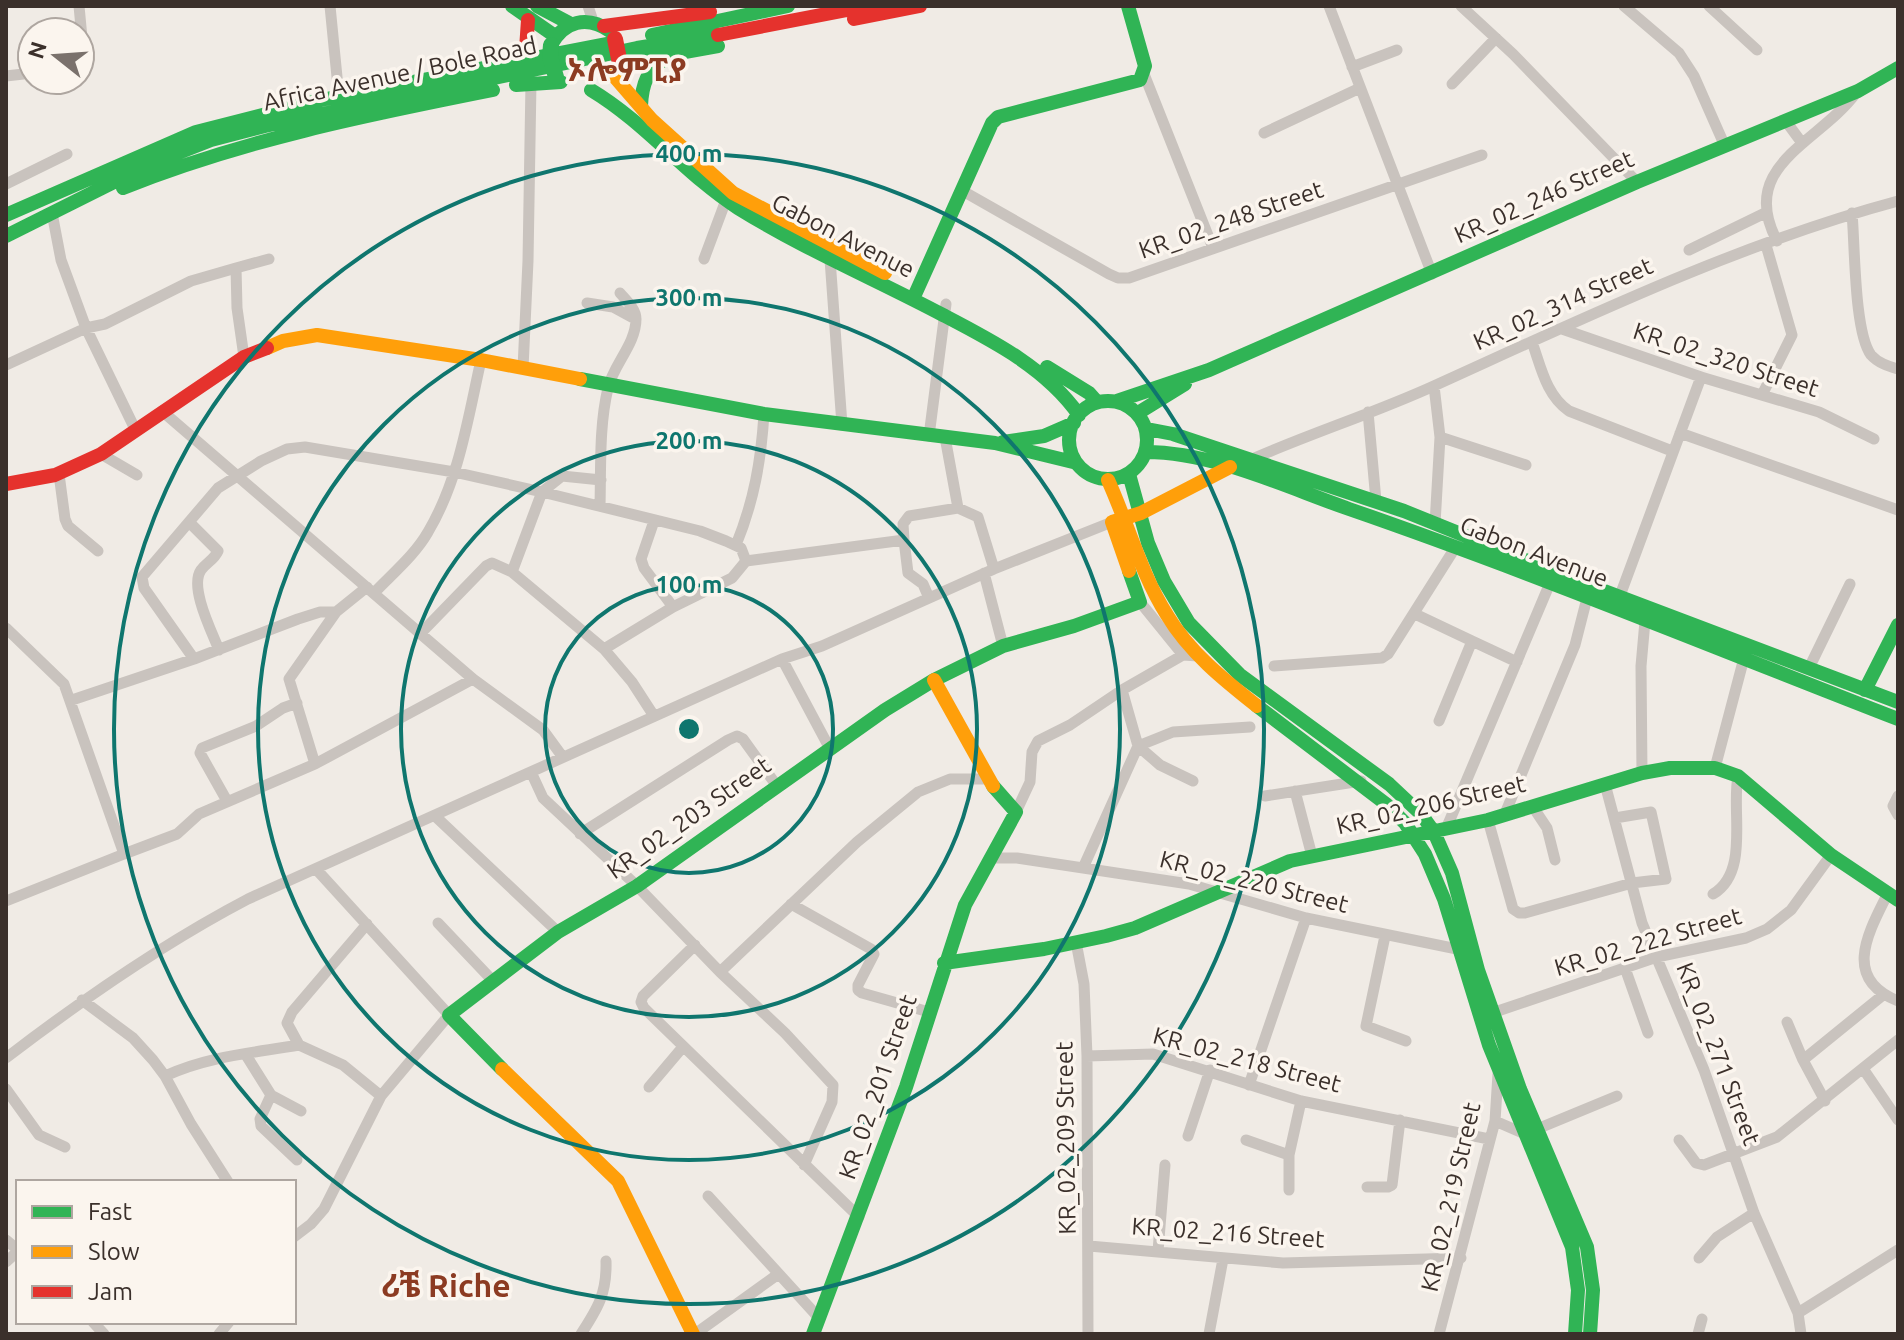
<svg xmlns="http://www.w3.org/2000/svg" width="1904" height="1340" font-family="Ubuntu,'Noto Sans Ethiopic',sans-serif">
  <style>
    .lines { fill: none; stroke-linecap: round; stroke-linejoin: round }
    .street { stroke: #c9c3be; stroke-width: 11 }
    .fast { stroke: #30b455; stroke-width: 14 }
    .slow { stroke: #ff9f0a; stroke-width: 14 }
    .jam { stroke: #e5322d; stroke-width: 14 }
    .fast-bridge { stroke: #30b455; stroke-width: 16 }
    .jam-bridge { stroke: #e5322d; stroke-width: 16 }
    .ring { fill: none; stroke: #0f766e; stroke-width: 4 }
    .labels { text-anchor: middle; stroke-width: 7; stroke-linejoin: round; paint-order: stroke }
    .street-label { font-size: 24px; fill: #3b302b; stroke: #fbf5ee }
    .district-label { font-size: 32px; font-weight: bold; fill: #8c3b22; stroke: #fbf5ee }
    .centre { fill: #0f766e; stroke: #fbf5ee; stroke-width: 4 }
    .ring-label { font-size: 24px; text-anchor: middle; font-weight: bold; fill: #0f766e; stroke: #fbf5ee; stroke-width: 7; stroke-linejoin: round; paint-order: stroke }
  </style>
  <rect width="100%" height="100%" fill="#f0ebe5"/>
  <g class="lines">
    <path class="street" d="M79 6 84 59 80 66
      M330 6 338 87
      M588 6 593 21
      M1329 6 1432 274
      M1461 6 1513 54 1637 182
      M1624 6 1679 53 1694 76 1724 144
      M1709 6 1757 50
      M1352 67 1397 50
      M1144 74 1213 248
      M6 76 32 73
      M1452 84 1496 38
      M1785 120 1802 143
      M1264 133 1360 88
      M6 184 67 154
      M961 190 1109 274 1118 278H1129L1482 155
      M52 213 61 260 86 328 135 429
      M1852 213C1855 245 1854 332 1871 355 1878 363 1888 366 1898 369
      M1777 241C1737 165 1819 143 1856 93
      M1689 250 1765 213
      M704 259 726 200 730 196
      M830 259 842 425
      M236 268 269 259
      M587 303 613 307 635 319
      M1562 329 1701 377 1819 412 1874 439
      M1532 342C1541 367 1546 395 1569 411L1672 451
      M6 365 86 328 105 324 191 281 236 268 237 308 244 357
      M523 368 528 261 531 82
      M1434 386 1440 437
      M1762 395 1792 335 1766 245
      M1368 412 1376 501
      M1680 433 1898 510
      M929 436 946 304
      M101 454 137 475
      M1250 460C1311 433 1375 413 1436 385 1586 317 1738 244 1898 201
      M59 474 65 519 68 526 98 551
      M600 506C601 467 599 426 608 388 613 365 636 344 636 319 636 309 626 300 620 293
      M958 508 978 517 994 569
      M654 521 641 559 644 568 673 607
      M190 523 218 551C214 560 207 562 201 570 189 587 212 632 219 650
      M1435 524 1440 437 1526 465
      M904 540 908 573 923 584 929 598
      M736 545C754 501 761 461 764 414
      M512 572 542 492 562 476 601 480
      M984 573 1003 646
      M374 593C392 574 415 555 428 532 459 480 468 418 481 360
      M1618 601 1701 377
      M1140 602 1183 655
      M1415 614 1472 641 1439 721
      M6 628 64 684 124 854 6 901
      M420 634 486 566 492 563 512 572 604 649
      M1472 641 1517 662
      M194 659 144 588 142 577 218 488 261 461 287 449 305 447 454 472 542 492 700 531 726 541 741 548 746 561
      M782 659 830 749
      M1274 666 1382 658 1388 654 1455 548
      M1809 668 1850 584
      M473 679 543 730 562 756
      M1122 690 1138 746 1160 765 1193 781
      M72 700 194 659 298 619 320 612H336L367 587
      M654 716 632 682 604 649 673 607 732 578 746 561 904 540 903 524 909 516 958 508 945 437
      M315 764 289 679 336 612
      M1715 768 1744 658
      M531 772 543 798 637 886 720 972 785 1033 833 1085 832 1102 804 1165
      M1642 773 1641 666 1645 621
      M1605 784 1642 923 1704 1070 1754 1213 1798 1313 1801 1334
      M1295 791 1312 856
      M1265 796 1361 781
      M1898 796 1893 806 1898 815
      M227 801 200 753 202 748 256 726 283 708 297 703
      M1533 807 1547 828 1555 860
      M1016 812 1030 782 1032 752 1038 741 1070 725 1122 690 1183 655 1198 656
      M435 816 558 932
      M1504 816 1575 645 1587 598
      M1488 820 1513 909 1519 913H1525L1632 883 1666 879 1651 812 1615 818
      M1446 829 1550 583
      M580 834 728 740 737 736 743 739 777 786
      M124 854 177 834 199 814 315 764 473 679 162 411
      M992 858H1017L1189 884 1306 918 1457 949
      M1083 868 1138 746 1173 732 1250 727
      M1713 894C1750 872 1731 811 1738 776
      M1887 895C1868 933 1842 979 1898 1001
      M791 904 871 949 874 954 858 985V990L862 993 929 1012
      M438 923 493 981
      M367 924 292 1012 287 1023 299 1045 343 1065 381 1096
      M1385 936 1366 1026 1406 1041
      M1076 942 1084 984 1087 1056 1088 1334
      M695 945 643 996 641 1002 644 1008 859 1217
      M1625 968 1648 1033
      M720 972 857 842 918 792 950 779H987
      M82 1000 133 1038 153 1060 165 1076 191 1124 228 1182
      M1492 1013 1657 957 1746 938 1767 929 1791 910 1831 855
      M1787 1022 1803 1060
      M246 1055 271 1095 260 1119 261 1126 297 1160
      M1087 1056 1153 1054 1301 1101 1489 1139
      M6 1058C83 999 162 944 248 899L782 659 822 646 994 569 1112 522
      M1864 1070 1898 1120
      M165 1076C208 1056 253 1053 299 1045
      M1249 1085 1306 918
      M649 1087 682 1048
      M6 1089 39 1135 65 1147
      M271 1095 301 1111
      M1825 1101 1803 1060 1883 995
      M1495 1121 1525 1134 1617 1096
      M1188 1136 1210 1070
      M1246 1140 1289 1155 1301 1101
      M1679 1140 1696 1163 1704 1165 1777 1137 1898 1040
      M1289 1155V1190
      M1367 1187H1388L1392 1185 1400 1120
      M708 1196 819 1318
      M294 1237 311 1224 324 1209 381 1096 449 1015 316 869
      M6 1240 18 1250
      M1089 1246 1283 1263 1461 1258
      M1158 1251 1165 1165
      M1699 1258 1717 1237 1754 1213
      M6 1262 18 1251
      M1798 1313 1898 1250
      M93 1322 104 1334
      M219 1334 229 1322
      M581 1334C598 1308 607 1293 606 1261
      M695 1334 777 1275
      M1209 1334 1223 1259
      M1439 1334 1495 1121 1498 1074
      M1698 1334 1702 1319"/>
    <path class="fast" d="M512 6 555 36
      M537 6 569 23
      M652 35 788 6
      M551 45C564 21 587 15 610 31
      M618 64 718 46
      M516 85 561 82
      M591 90C646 123 685 174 738 208 804 249 875 279 943 315 993 341 1046 368 1079 415
      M641 106C642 84 647 70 666 58
      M123 188C243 140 367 115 493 90
      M6 215 196 132 321 100 606 44
      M6 236 150 164 211 140 265 126 637 48 718 35
      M913 299 992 123 998 117 1140 80 1145 66 1128 6
      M1047 367 1089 393 1097 402
      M580 379 764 414 995 443 1073 462
      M1069 440a39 39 0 1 1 78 0a39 39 0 1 1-78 0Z
      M1117 401 1209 370 1637 182 1858 91 1898 68
      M1138 413 1185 384
      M1147 429 1173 434 1404 511 1570 578 1898 702
      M1003 442 1044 436 1074 423
      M1146 452C1213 452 1286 487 1349 509 1534 573 1715 648 1898 719
      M1129 474 1148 543 1164 581 1189 623 1240 675 1389 784 1421 814 1434 832 1452 873 1478 970 1520 1089 1587 1247 1593 1290 1590 1334
      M1865 690 1898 625
      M1257 706 1386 804 1405 823 1425 854 1444 899 1489 1045 1572 1247 1578 1290 1575 1334
      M944 963 1044 949 1106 936 1135 928 1290 861 1488 820 1642 773 1670 768H1715L1738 776 1831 855 1898 900
      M502 1069 449 1015 558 932 637 886 885 710 934 680 1003 646 1074 626 1140 602 1129 571
      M813 1334 906 1087 965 905 1016 812 993 786"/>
    <path class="slow" d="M613 75 652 120 733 193 885 273
      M267 348 283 341 317 335 481 360 580 379
      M1108 480C1128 524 1141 574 1167 615 1189 652 1224 680 1257 706
      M1129 571 1112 522 1141 513 1230 467
      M934 680 993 786
      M502 1069 618 1181 693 1334"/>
    <path class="jam" d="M854 19 920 6
      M604 26 710 12
      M718 35 868 6
      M526 49 528 20
      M6 484 55 475 101 454 244 357 267 348"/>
    <path class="fast-bridge" d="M551 45 550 57 556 77"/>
    <path class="jam-bridge" d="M615 39 619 59"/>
  </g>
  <g class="ring">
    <circle cx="689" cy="729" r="144"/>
    <circle cx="689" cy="729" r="288"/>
    <circle cx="689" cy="729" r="431"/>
    <circle cx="689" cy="729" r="575"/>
  </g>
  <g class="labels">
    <g class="street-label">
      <text transform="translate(400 74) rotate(-12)" y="8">Africa Avenue / Bole Road</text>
      <text transform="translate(1544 197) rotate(-24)" y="8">KR_02_246 Street</text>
      <text transform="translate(1231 220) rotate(-19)" y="8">KR_02_248 Street</text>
      <text transform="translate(843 236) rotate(27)" y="8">Gabon Avenue</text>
      <text transform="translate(1563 304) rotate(-24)" y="8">KR_02_314 Street</text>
      <text transform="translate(1726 360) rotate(18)" y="8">KR_02_320 Street</text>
      <text transform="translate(1534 552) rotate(21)" y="8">Gabon Avenue</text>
      <text transform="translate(1431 805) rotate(-13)" y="8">KR_02_206 Street</text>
      <text transform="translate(689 818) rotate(-35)" y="8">KR_02_203 Street</text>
      <text transform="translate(1254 882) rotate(14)" y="8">KR_02_220 Street</text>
      <text transform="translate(1648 942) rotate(-16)" y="8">KR_02_222 Street</text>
      <text transform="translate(1718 1054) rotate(69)" y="8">KR_02_271 Street</text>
      <text transform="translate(1247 1060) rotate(15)" y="8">KR_02_218 Street</text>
      <text transform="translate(878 1087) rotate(-71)" y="8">KR_02_201 Street</text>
      <text transform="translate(1066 1138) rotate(-91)" y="8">KR_02_209 Street</text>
      <text transform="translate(1451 1197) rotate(-77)" y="8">KR_02_219 Street</text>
      <text transform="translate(1228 1233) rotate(4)" y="8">KR_02_216 Street</text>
    </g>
    <g class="district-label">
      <text x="627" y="81">ኦሎምፒያ</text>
      <text x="446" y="1297">ሪቼ Riche</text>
    </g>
  </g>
  <circle cx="689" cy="729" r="12" class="centre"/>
  <g class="ring-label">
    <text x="689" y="162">400 m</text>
    <text x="689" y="306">300 m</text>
    <text x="689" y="449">200 m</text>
    <text x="689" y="593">100 m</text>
  </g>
  <rect width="1904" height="1340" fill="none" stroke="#3b302b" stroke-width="16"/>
  <rect x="16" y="1180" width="280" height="144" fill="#fbf5ee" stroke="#aea6a0" stroke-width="2"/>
  <rect x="32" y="1206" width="40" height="12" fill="#30b455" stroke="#aea6a0" stroke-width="2"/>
  <text x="88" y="1220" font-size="24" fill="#3b302b">Fast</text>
  <rect x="32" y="1246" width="40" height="12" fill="#ff9f0a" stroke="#aea6a0" stroke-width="2"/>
  <text x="88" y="1260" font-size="24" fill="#3b302b">Slow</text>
  <rect x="32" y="1286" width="40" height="12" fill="#e5322d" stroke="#aea6a0" stroke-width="2"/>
  <text x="88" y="1300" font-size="24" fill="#3b302b">Jam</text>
  <g transform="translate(56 56) rotate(287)"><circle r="38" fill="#fbf5ee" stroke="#aea6a0" stroke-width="2"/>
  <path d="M0-6L14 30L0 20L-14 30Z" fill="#7a716c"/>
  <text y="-12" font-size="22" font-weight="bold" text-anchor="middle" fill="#3b302b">N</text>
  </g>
</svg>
